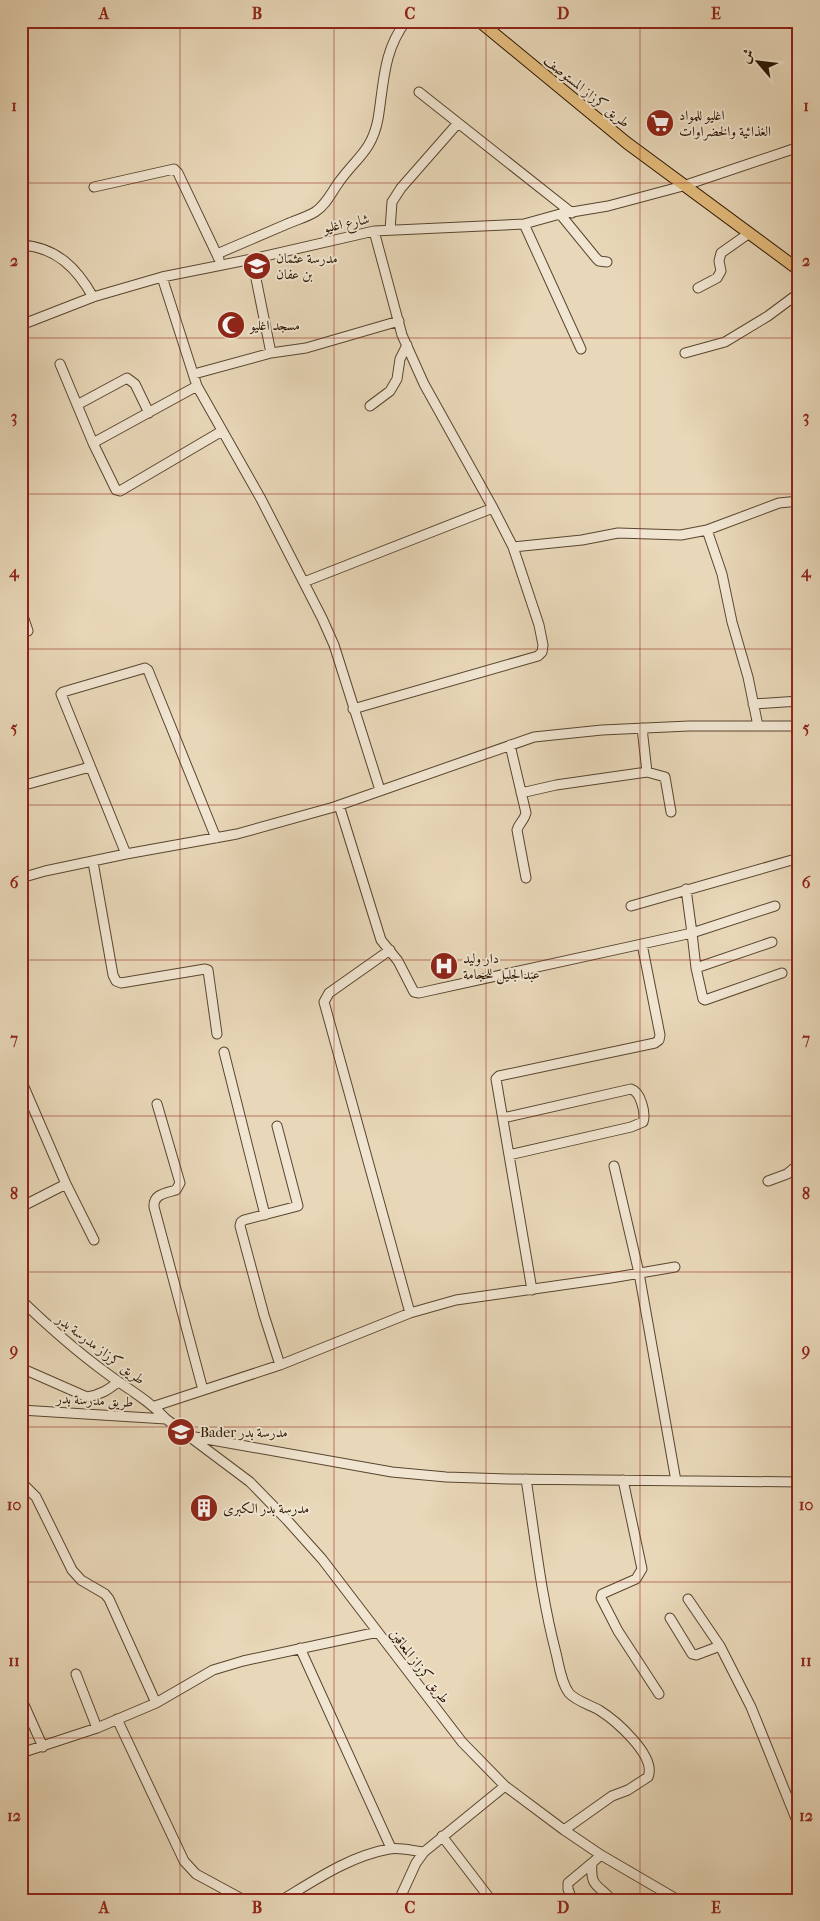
<svg xmlns="http://www.w3.org/2000/svg" width="820" height="1921" font-family="'IM FELL French Canon',Amiri,serif">
  <style>
    .lines { fill: none; stroke-linecap: round; stroke-linejoin: round }
    .minor-casing { stroke: #5a452e; stroke-width: 11 }
    .major-casing { stroke: #2b1400; stroke-width: 13 }
    .minor { stroke: #f0e5d1; stroke-width: 9 }
    .major { stroke: #e4bc7c; stroke-width: 11 }
    .grid { fill: none; stroke: #8f2418; stroke-width: 1; stroke-opacity: 0.55 }
    .labels { text-anchor: middle; stroke-width: 4; stroke-linejoin: round; paint-order: stroke }
    .street-label { font-size: 14px; fill: #2b1400; stroke: #f0e5d1 }
    .poi-label { font-size: 14px; fill: #2b1400; stroke: #f0e5d1; text-anchor: start }
    .neatline { fill: none; stroke: #8f2418; stroke-width: 2 }
    .grid-label { font-size: 16px; text-anchor: middle; font-weight: bold; fill: #8f2418 }
  </style>
  <rect width="100%" height="100%" fill="#e8d7b8"/>
  <filter id="stains"><feTurbulence type="fractalNoise" baseFrequency=".004" numOctaves="4"/><feColorMatrix values="0 0 0 0 .2 0 0 0 0 .09 0 0 0 0 .02 0 0 0 .5 -.17"/></filter>
  <radialGradient id="worn" r=".72"><stop offset=".6" stop-color="#630" stop-opacity="0"/><stop offset="1" stop-color="#630" stop-opacity=".3"/></radialGradient>
  <g class="lines">
    <defs>
      <path id="minor" d="M419 92 572 213
        M94 187 174 169 178 173 219 259
        M560 214 596 258 599 261 607 262
        M524 224 581 349
        M390 230 392 202 401 188 458 123
        M374 231 402 335 424 384 493 508 513 547 582 540 618 533 681 535 707 530 779 503 799 501
        M21 245C56 247 77 268 93 297
        M217 254C240 244 264 234 287 224 296 220 307 217 315 212 326 205 331 193 339 182 356 158 372 151 378 119 384 83 383 51 406 21
        M252 259 271 353
        M162 277 197 386 261 499 322 618 334 645 380 790
        M698 288 717 278 721 271 719 261 721 253 748 234
        M21 325 93 297 162 277 252 259 374 231 524 224 560 214 608 206 683 186 799 147
        M685 353 725 342 768 316 799 293
        M60 364 93 443 116 490 120 491 222 431
        M194 374 271 353 306 348 399 321
        M77 405 127 378 135 384 149 413
        M370 406 390 391 397 379 400 359 407 345
        M93 443 197 386
        M707 530 722 574 732 622 748 677 758 726
        M304 582 493 508
        M21 610 28 631
        M753 704 799 701
        M353 709 538 656 542 652 543 645 539 625 513 547
        M642 728 647 772 665 777 671 812
        M510 745 526 813C524 821 519 823 517 830L526 878
        M21 786 90 767
        M521 793 556 785 647 772
        M339 805 381 940 398 961 414 992 419 993 692 933 686 889
        M126 854 61 694 63 692 145 668 148 670 216 838
        M93 862 113 975 116 981 121 983 205 969 208 970 217 1034
        M21 878 45 871 126 854 237 834 334 807 534 737 602 730 689 726H799
        M631 906 799 858
        M775 906 692 933 696 968 703 999 705 1000 782 973
        M390 950 329 993 324 1002 410 1313
        M696 968 772 942
        M224 1052 265 1215
        M21 1080 66 1184 94 1240
        M157 1104 180 1183 176 1190C166 1193 153 1194 154 1207L203 1390
        M503 1118 631 1089C641 1092 646 1114 643 1122L631 1127 509 1155
        M277 1126 298 1206 244 1220 241 1222 240 1226 264 1315 280 1365
        M614 1166 639 1273 676 1481
        M768 1181 787 1174 799 1164
        M21 1207 66 1184
        M532 1290 496 1079 499 1076 655 1043 659 1040 660 1035 642 944
        M21 1300C48 1326 75 1350 105 1372 126 1388 149 1400 166 1419L250 1482 287 1520 322 1559 462 1742 505 1786 564 1830 601 1855 678 1900
        M21 1368 87 1397C100 1395 108 1390 118 1382
        M155 1406 280 1365 410 1313 456 1300 611 1278 675 1267
        M21 1410 166 1419
        M195 1437 392 1472 446 1477 508 1479 799 1482
        M526 1479C535 1537 541 1596 556 1653 559 1665 561 1682 569 1693 576 1701 590 1705 599 1710 615 1720 657 1756 648 1777L628 1790 612 1796 564 1830
        M623 1480 642 1569 636 1579 602 1594 601 1598 618 1631 659 1694
        M21 1482 36 1497 72 1570 81 1580 105 1594 109 1599 156 1703
        M688 1599 720 1646 751 1707 799 1826
        M670 1618 692 1654 696 1655 720 1646
        M300 1648 391 1848
        M76 1674 97 1728
        M21 1698 43 1747
        M117 1719 184 1861 196 1874 244 1900
        M21 1753 97 1728 156 1703 213 1670 243 1661 378 1632
        M442 1836 491 1900
        M601 1855 592 1863C590 1888 598 1884 612 1900
        M282 1900C315 1880 350 1856 389 1849 400 1847 413 1851 424 1852
        M399 1900 416 1863 424 1852 505 1786
        M572 1900 568 1889V1883L592 1863"/>
      <path id="major" d="M479 21 627 143 799 270"/>
    </defs>
    <use href="#minor" class="minor-casing"/>
    <use href="#major" class="major-casing"/>
    <use href="#minor" class="minor"/>
    <use href="#major" class="major"/>
  </g>
  <path class="grid" d="M180 21V1900M334 21V1900M486 21V1900M640 21V1900M21 183H799M21 338H799M21 494H799M21 649H799M21 805H799M21 960H799M21 1116H799M21 1272H799M21 1427H799M21 1582H799M21 1738H799"/>
  <defs>
    <symbol id="supermarket-disc" viewBox="-11 -11 22 22"><circle r="9.5" fill="#8f2418" stroke="#f0e5d1"/><path d="M-6-5.5h2.5l.6 2H6L4.5 2H-2.5L-4.4-4H-6ZM-1.5 3.2a1.3 1.3 0 1 0 .1 0ZM3 3.2a1.3 1.3 0 1 0 .1 0Z" fill="#fff"/></symbol>
    <symbol id="school-disc" viewBox="-11 -11 22 22"><circle r="9.5" fill="#8f2418" stroke="#f0e5d1"/><path d="M0-5L7-2L0 1L-7-2ZM-4 1L0 2.5L4 1V4Q0 6-4 4Z" fill="#fff"/></symbol>
    <symbol id="mosque-disc" viewBox="-11 -11 22 22"><circle r="9.5" fill="#8f2418" stroke="#f0e5d1"/><path d="M3.5-4.9A6 6 0 1 0 3.5 4.9A5 5 0 1 1 3.5-4.9Z" fill="#fff"/></symbol>
    <symbol id="hospital-disc" viewBox="-11 -11 22 22"><circle r="9.5" fill="#8f2418" stroke="#f0e5d1"/><path d="M-5-5h3v3.5h4V-5h3V5h-3V1.5h-4V5h-3Z" fill="#fff"/></symbol>
    <symbol id="building-disc" viewBox="-11 -11 22 22"><circle r="9.5" fill="#8f2418" stroke="#f0e5d1"/><path d="M-4-6H4V6H1V3H-1V6H-4ZM-2.5-4.3h1.7v1.8h-1.7ZM.8-4.3h1.7v1.8H.8ZM-2.5-1h1.7V.8h-1.7ZM.8-1h1.7V.8H.8Z" fill="#fff"/></symbol>
  </defs>
  <g fill-rule="evenodd">
    <use href="#supermarket-disc" x="644" y="107" width="32" height="32"/>
    <use href="#school-disc" x="241" y="250" width="32" height="32"/>
    <use href="#mosque-disc" x="215" y="309" width="32" height="32"/>
    <use href="#hospital-disc" x="428" y="950" width="32" height="32"/>
    <use href="#school-disc" x="165" y="1416" width="32" height="32"/>
    <use href="#building-disc" x="188" y="1492" width="32" height="32"/>
  </g>
  <g class="labels">
    <g class="street-label">
      <text transform="translate(587 91) rotate(39)" y="5">طريق كرزاز المستوصف</text>
      <text transform="translate(346 223) rotate(-12)" y="5">شارع اغليو</text>
      <text transform="translate(101 1349) rotate(37)" y="5">طريق كرزاز مدرسة بدر</text>
      <text transform="translate(95 1400) rotate(3)" y="5">طريق مدرسة بدر</text>
      <text transform="translate(420 1666) rotate(53)" y="5">طريق كرزاز المعاقين</text>
    </g>
    <g class="poi-label">
      <text x="679" y="120">اغليو للمواد<tspan x="679" dy="16">الغذائية والخضراوات</tspan></text>
      <text x="276" y="263">مدرسة عثمان<tspan x="276" dy="16">بن عفان</tspan></text>
      <text x="250" y="330">مسجد اغليو</text>
      <text x="463" y="963">دار وليد<tspan x="463" dy="16">عبدالجليل للحجامة</tspan></text>
      <text x="200" y="1437">Bader مدرسة بدر</text>
      <text x="223" y="1513">مدرسة بدر الكبرى</text>
    </g>
  </g>
  <rect width="820" height="1921" fill="none" stroke="#e8d7b8" stroke-width="55"/>
  <g transform="translate(758 62) rotate(298)" stroke="#f0e5d1" stroke-width="4" paint-order="stroke">
  <path d="M0-4L9 19L0 12L-9 19Z" fill="#2b1400"/>
  <text y="-8" font-size="14" font-weight="bold" text-anchor="middle" fill="#2b1400">ش</text>
  </g>
  <rect x="28" y="28" width="764" height="1866" class="neatline"/>
  <g class="grid-label">
    <text x="104" y="19">A</text>
    <text x="257" y="19">B</text>
    <text x="410" y="19">C</text>
    <text x="563" y="19">D</text>
    <text x="716" y="19">E</text>
    <text x="14" y="111">1</text>
    <text x="806" y="111">1</text>
    <text x="14" y="266">2</text>
    <text x="806" y="266">2</text>
    <text x="14" y="422">3</text>
    <text x="806" y="422">3</text>
    <text x="14" y="577">4</text>
    <text x="806" y="577">4</text>
    <text x="14" y="733">5</text>
    <text x="806" y="733">5</text>
    <text x="14" y="888">6</text>
    <text x="806" y="888">6</text>
    <text x="14" y="1044">7</text>
    <text x="806" y="1044">7</text>
    <text x="14" y="1199">8</text>
    <text x="806" y="1199">8</text>
    <text x="14" y="1355">9</text>
    <text x="806" y="1355">9</text>
    <text x="14" y="1510">10</text>
    <text x="806" y="1510">10</text>
    <text x="14" y="1666">11</text>
    <text x="806" y="1666">11</text>
    <text x="14" y="1821">12</text>
    <text x="806" y="1821">12</text>
    <text x="104" y="1913">A</text>
    <text x="257" y="1913">B</text>
    <text x="410" y="1913">C</text>
    <text x="563" y="1913">D</text>
    <text x="716" y="1913">E</text>
  </g>
  <rect width="100%" height="100%" filter="url(#stains)"/>
  <rect width="100%" height="100%" fill="url(#worn)"/>
</svg>
